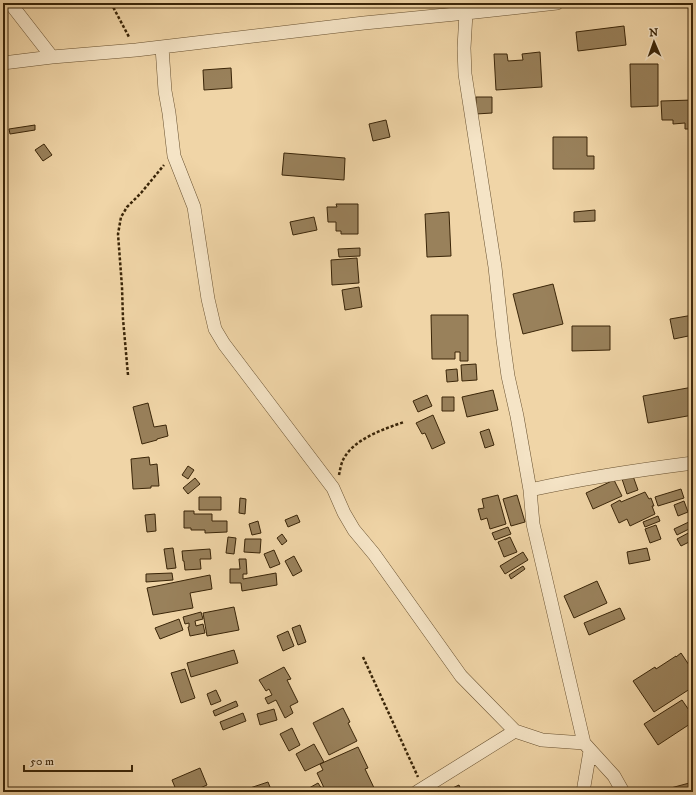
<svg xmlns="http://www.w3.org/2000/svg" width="696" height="795" font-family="'IM FELL DW Pica',serif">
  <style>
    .building { fill: #99815b; stroke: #3a2508 }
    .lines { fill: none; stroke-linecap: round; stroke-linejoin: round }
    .minor-casing { stroke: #685130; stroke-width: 14 }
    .path { stroke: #3a2508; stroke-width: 2.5; stroke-dasharray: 3 2; stroke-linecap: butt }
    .minor { stroke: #f5e4c6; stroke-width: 13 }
  </style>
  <rect width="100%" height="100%" fill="#f0d5a7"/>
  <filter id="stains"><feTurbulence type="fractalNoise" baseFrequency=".005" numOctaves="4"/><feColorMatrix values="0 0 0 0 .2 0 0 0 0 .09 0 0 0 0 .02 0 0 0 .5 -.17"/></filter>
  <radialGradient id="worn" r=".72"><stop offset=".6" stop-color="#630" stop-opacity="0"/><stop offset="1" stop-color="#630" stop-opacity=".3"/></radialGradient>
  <path class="building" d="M624 26 626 45 578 51 576 32Z
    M540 52 542 87 496 90 494 54H507L508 61 523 60 522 54Z
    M630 64H658V106L631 107Z
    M231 68 232 88 204 90 203 70Z
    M476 97H492V113L476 114Z
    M693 100V129H685V123L673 124V120H662L661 101Z
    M386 120 390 137 373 141 369 124Z
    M35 125V130L10 134 9 129Z
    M553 137H587V156H594V169H553Z
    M44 144 52 155 43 161 35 150Z
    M284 153 345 158 344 180 282 175Z
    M336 204H358V234H341V231H336V222H328L327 207H337Z
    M595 210V221L574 222V212Z
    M449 212 451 256 427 257 425 214Z
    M314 217 317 230 293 235 290 222Z
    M360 248V256L339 257 338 249Z
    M357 258 359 283 332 285 331 260Z
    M553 284 563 324 523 334 513 294Z
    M359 287 362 307 345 310 342 290Z
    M431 315H468V361H460V352H455V359H432Z
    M693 315V335L674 339 670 319Z
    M572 326H610V350L572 351Z
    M476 364 477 380 462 381 461 365Z
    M457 369 458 381 447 382 446 370Z
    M693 387V415L648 423 643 396Z
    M493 390 498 410 467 417 462 397Z
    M427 395 432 406 418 412 413 401Z
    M442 397H454V411H442Z
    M148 403 154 427 166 425 168 436 157 439V440L142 444 133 407Z
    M433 415 445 443 432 449 425 433 422 434 416 423Z
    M489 429 494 445 485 448 480 432Z
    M149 457 150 465 157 464 159 486H151V488L133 489 131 459Z
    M188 466 194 470 188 479 182 475Z
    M633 476 638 490 627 494 622 479Z
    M195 478 200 484 188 494 183 488Z
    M614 480 622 496 593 509 586 493Z
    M681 489 684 498 658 506 655 497Z
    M645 492 649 499 651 498 654 506H652L655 514 630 526 627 519 619 523 611 505 620 500 621 502Z
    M498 495 506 524 490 529 487 518 481 520 478 509 484 508 482 499Z
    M517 495 525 522 511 526 503 499Z
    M199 497H221V510H199Z
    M240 498 246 499 245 514 239 513Z
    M684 501 688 512 678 516 674 505Z
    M184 511H194V514H212V521H227V532L205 533V530H191V528H184Z
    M155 514 156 531 147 532 145 515Z
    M297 515 300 522 288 527 285 520Z
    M658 516 660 521 645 527 643 522Z
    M693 520V527L677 535 674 529Z
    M258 521 261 533 252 535 249 524Z
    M656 525 661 539 650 543 645 529Z
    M508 527 511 534 495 540 492 533Z
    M692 531 693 533V540L681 546 677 539Z
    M282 534 287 541 282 545 277 538Z
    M228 537 236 538 234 554 226 553Z
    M510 537 517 552 504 557 498 542Z
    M245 539H261L260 553 244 552Z
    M173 548 176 568 167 569 164 549Z
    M647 548 650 560 629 564 627 552Z
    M210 549 211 559H200L201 569 185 570 184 561H183L182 551Z
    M274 550 280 564 270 568 264 554Z
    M523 552 528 560 505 574 500 566Z
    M294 556 302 571 293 576 285 561Z
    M239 559H246L247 574H243V579L276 573 277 585 242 591 241 583H230V569H240Z
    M523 566 525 569 511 579 509 575Z
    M172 573 173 580 146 582V574Z
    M210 575 212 589 190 593 193 608 153 615 147 588Z
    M597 581 607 603 574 618 564 596Z
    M234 607 239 630 207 636 203 613Z
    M620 608 625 619 589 635 584 623Z
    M201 612 203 619 195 621 196 626 203 624 205 633 190 636 188 627H189V623L185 624 183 617Z
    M179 619 183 630 160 639 155 628Z
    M300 625 306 642 298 645 292 628Z
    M288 631 294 646 283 651 277 636Z
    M234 650 238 663 191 677 187 663Z
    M681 653 693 671V673L689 676 693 682V687L654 712 633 681 655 667 656 669 676 656V657Z
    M284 667 291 679 287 680 298 702 290 706 293 713 285 718 276 700 268 704 265 698 272 695 269 689 266 691 259 680Z
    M185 669 195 698 181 703 171 673Z
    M216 690 221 701 211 705 207 694Z
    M682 700 693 716V722L658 745 644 724Z
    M236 701 238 706 215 716 213 711Z
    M343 708 350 722 348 723 357 741 329 755 313 723Z
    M274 709 277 720 260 725 257 714Z
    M243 713 246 721 223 730 220 722Z
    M292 728 300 745 289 751 280 734Z
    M314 744 324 762 305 771 296 754Z
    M358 747 368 768 365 769 376 792H326L317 773 323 770 320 764Z
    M200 768 207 785 191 792H177L172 780Z
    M268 782 272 792H241V791Z
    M693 782V792H668L667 789Z
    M318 783 324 792H302Z
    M459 785 462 792H444Z"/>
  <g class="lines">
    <defs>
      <path id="minor" d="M10 3 52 57
        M465 3 466 13 464 48 465 74 495 267 503 340 508 376 517 416 530 490 533 524 584 743
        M162 47 165 91 169 113 174 156 194 207 208 299 215 329 224 344 333 488 344 513 354 530 374 554 461 676 515 731 542 740 584 743 614 776 623 792
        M3 63 52 57 136 50 364 23 466 13 557 3
        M530 490C584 478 638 470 693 463
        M417 792 515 731
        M583 792 590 751"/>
    </defs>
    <use href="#minor" class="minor-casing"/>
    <path class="path" d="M111 3 129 37
      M128 375 123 319 122 287 118 234 121 217 127 207 141 193 164 165
      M339 475C340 470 341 464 343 460 353 439 384 429 404 422
      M363 657 418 777"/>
    <use href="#minor" class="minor"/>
  </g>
  <rect width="696" height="795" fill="none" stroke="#f0d5a7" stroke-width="16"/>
  <rect x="4" y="4" width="688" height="787" fill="none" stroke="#3a2508" stroke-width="2"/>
  <rect x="8" y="8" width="680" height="779" fill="none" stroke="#3a2508"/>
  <g transform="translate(654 42) rotate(358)" stroke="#f5e4c6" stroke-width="3" paint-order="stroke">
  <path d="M0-3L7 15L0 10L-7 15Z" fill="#3a2508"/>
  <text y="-6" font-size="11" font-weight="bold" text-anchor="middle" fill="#3a2508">N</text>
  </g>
  <path d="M24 765v6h108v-6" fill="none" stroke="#3a2508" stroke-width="2"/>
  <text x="30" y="765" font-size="12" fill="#3a2508" stroke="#f5e4c6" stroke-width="3" paint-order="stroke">50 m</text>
  <rect width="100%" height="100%" filter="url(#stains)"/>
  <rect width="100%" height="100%" fill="url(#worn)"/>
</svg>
